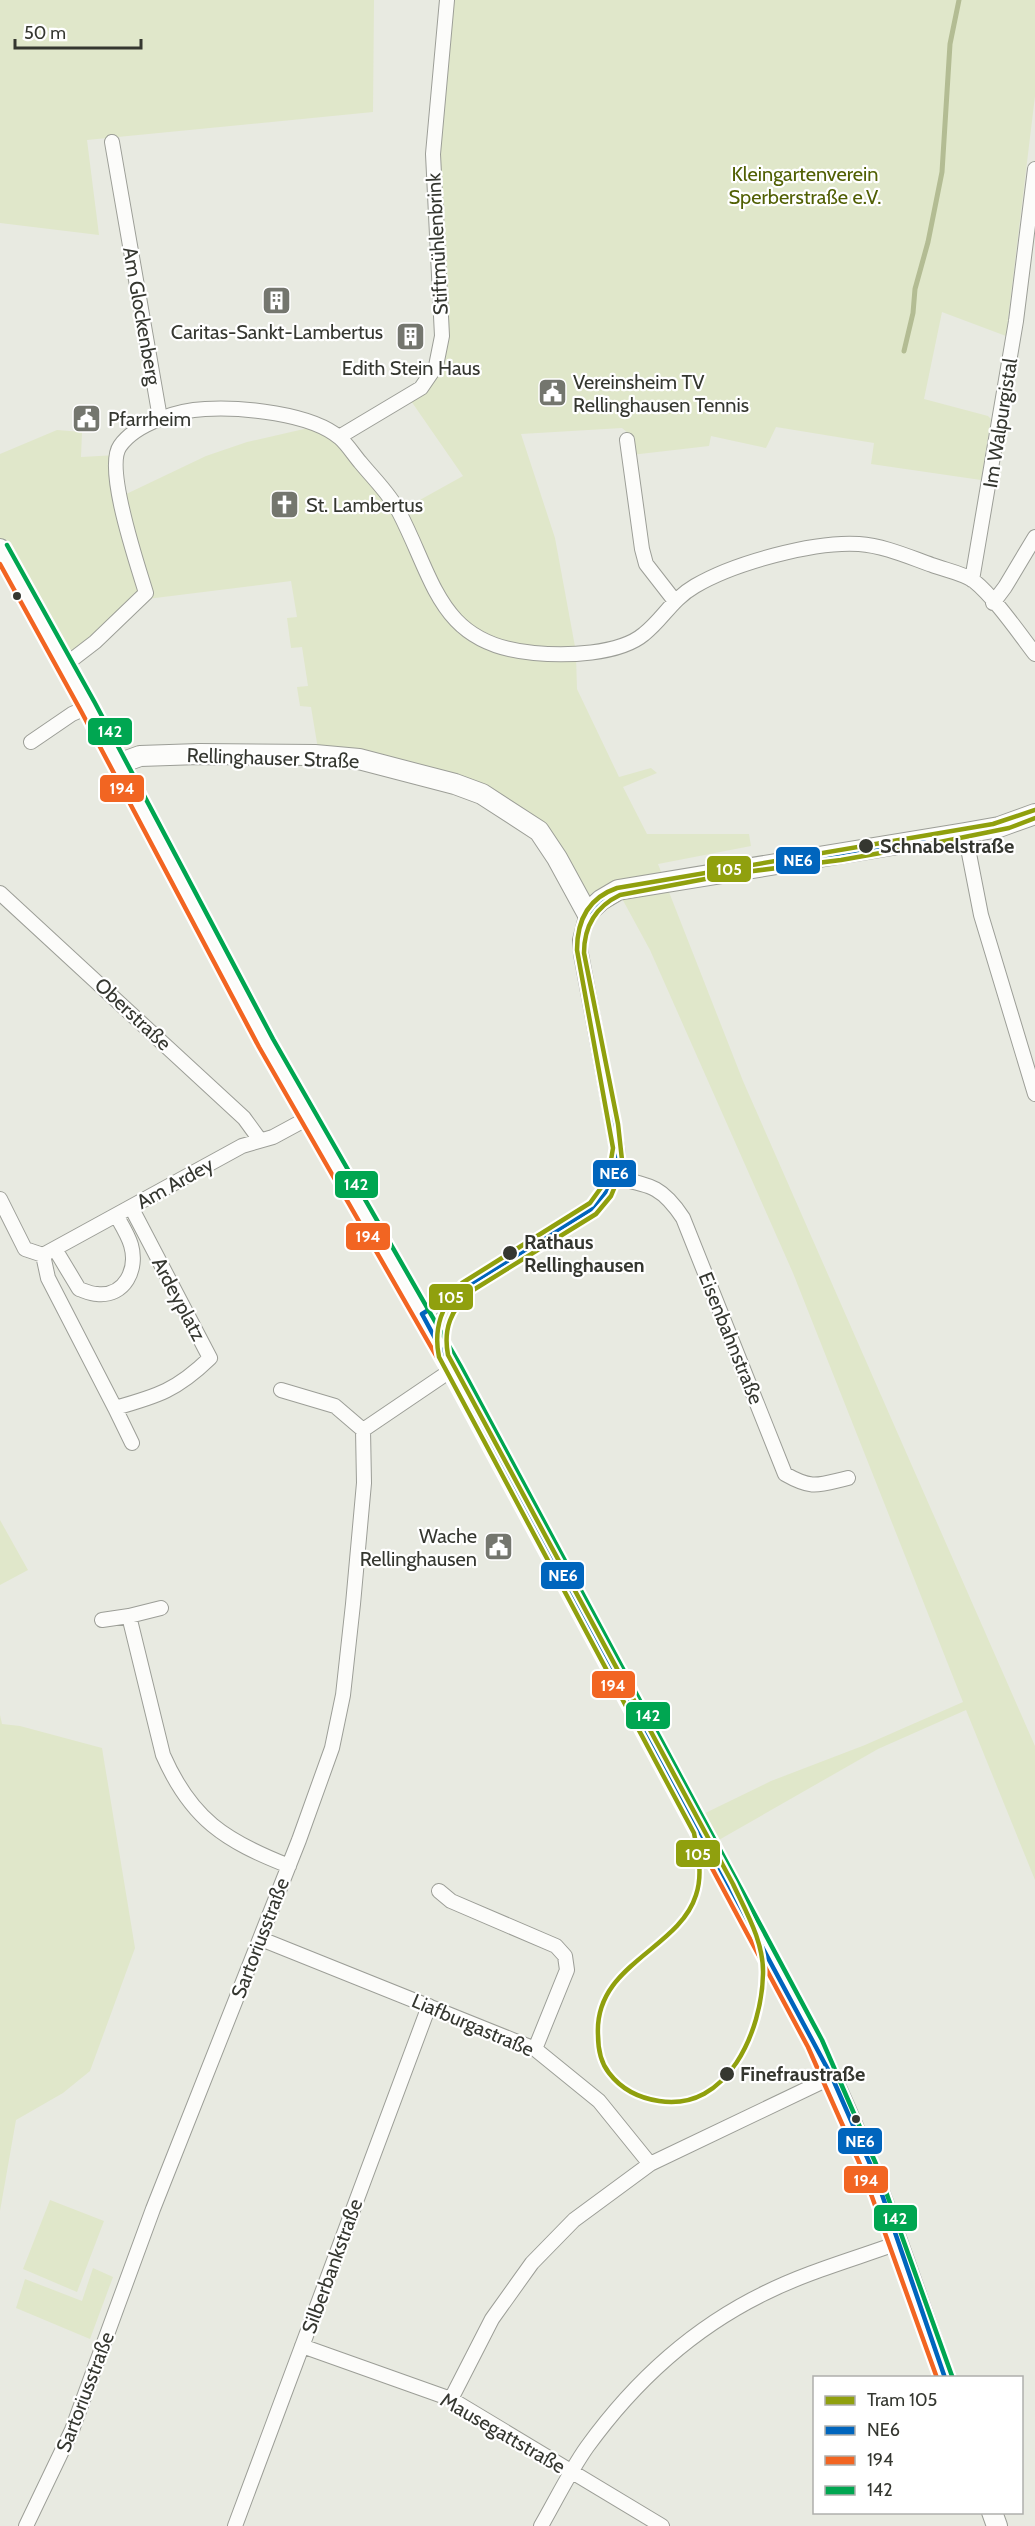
<svg xmlns="http://www.w3.org/2000/svg" width="1035" height="2526" font-family="Cabin,sans-serif">
  <style>
    .green { fill: #e0e7ca }
    .lines { fill: none; stroke-linecap: round; stroke-linejoin: round }
    .stream { stroke: #b3bc93; stroke-width: 5 }
    .minor-casing { stroke: #9c9e97; stroke-width: 16 }
    .secondary-casing { stroke: #9c9e97; stroke-width: 22 }
    .minor { stroke: #fcfcfa; stroke-width: 14 }
    .secondary { stroke: #fcfcfa; stroke-width: 20 }
    .bus-1-casing { stroke: #fff; stroke-width: 9 }
    .bus-2-casing { stroke: #fff; stroke-width: 9 }
    .bus-3-casing { stroke: #fff; stroke-width: 9 }
    .bus-1 { stroke: #0065bd; stroke-width: 4.5 }
    .bus-2 { stroke: #f26522; stroke-width: 4.5 }
    .bus-3 { stroke: #00a651; stroke-width: 4.5 }
    .tram-1-casing { stroke: #fff; stroke-width: 9 }
    .tram-1 { stroke: #90a00e; stroke-width: 4.5 }
    .bus-dot { fill: #353730; stroke: #fff; stroke-width: 2 }
    .labels { text-anchor: middle; stroke-width: 4.5; stroke-linejoin: round; paint-order: stroke }
    .park-label { font-size: 20px; fill: #516004; stroke: #fff }
    .street-label { font-size: 20px; fill: #353730; stroke: #fff }
    .poi-label { font-size: 20px; fill: #353730; stroke: #fff; text-anchor: start }
    .stop-label { font-size: 20px; font-weight: bold; fill: #353730; stroke: #fff; text-anchor: start }
    .line-badge { stroke: #fff; stroke-width: 2 }
    .badge-label { font-size: 16px; text-anchor: middle; font-weight: bold; fill: #fff }
  </style>
  <rect width="100%" height="100%" fill="#e8eae1"/>
  <path class="green" d="M0 0H374L373 112 87 140 99 235 0 223Z
    M448 0H1035V96L1006 336 942 312 924 399 988 416 991 419 981 480 871 464 874 443 776 427 766 448 711 436 709 446 631 455 628 433 622 428 521 434 555 538 576 652 495 643 459 621 400 511 463 476 409 398 437 369 435 197Z
    M317 426 339 438 397 509 436 597 471 635 576 656 577 689 619 777 651 768 657 773 623 787 647 834H749L751 846 658 864 743 1081 1035 1746V1880L966 1710 878 1749 710 1845 695 1818 771 1781 865 1745 963 1702 793 1273 650 950 619 893 596 907 516 809 318 749 311 707 300 706 297 687 308 686 302 647 291 648 287 618 297 617 291 581 139 600 65 664 0 547V454L57 430 82 432 81 457 117 455 120 497 206 456 247 442Z
    M0 1520 28 1570 0 1585Z
    M0 1715 2 1724 20 1726 102 1748 135 1948 90 2071 63 2093 16 2120 0 2211Z
    M50 2200 104 2221 77 2292 23 2269Z
    M93 2268 113 2277 90 2339 16 2308 25 2279 82 2301Z"/>
  <g class="lines">
    <path class="stream" d="M904 351 913 313 915 289 928 242 942 172 950 44 959 0"/>
    <defs>
      <path id="minor" d="M112 142 160 418
        M339 437 421 388 436 366 442 336 433 154 447 0
        M627 440 642 549 646 564 674 600
        M972 580 1016 321 1035 169
        M993 603 1005 587 1035 537
        M65 665 95 642 146 593C138 566 104 468 120 446 136 423 179 410 205 409 242 407 311 413 340 438 347 444 354 455 360 462 373 478 390 494 399 512 435 581 439 645 534 653 565 656 619 655 644 634 664 618 671 600 695 586 734 563 814 541 859 544 885 546 909 557 932 565 945 570 963 573 974 581 994 597 1019 633 1035 654
        M31 742 72 714 88 707
        M965 833 981 915 1035 1094
        M0 893 244 1118 260 1140
        M615 1178C650 1185 662 1186 683 1218L785 1474C813 1490 818 1485 848 1478
        M0 1199 25 1249 43 1255
        M55 1249 79 1289C85 1291 91 1294 97 1294 125 1297 138 1269 131 1245 128 1235 121 1224 116 1215
        M43 1255 48 1278 115 1408C158 1396 177 1390 210 1358L131 1207
        M43 1255 242 1146 273 1137 310 1117
        M422 1314 582 1217C605 1199 621 1177 617 1147L581 954 580 940 587 913
        M281 1390 335 1406 363 1430
        M115 1408 132 1443
        M363 1430 453 1369
        M161 1608 129 1616 163 1755C191 1819 225 1841 289 1866
        M102 1620 129 1616
        M439 1891 451 1901 556 1946 565 1956 567 1970 535 2049
        M261 1939 535 2049 599 2101 650 2164
        M302 2346 451 2399 662 2526
        M451 2399 492 2319 532 2263 574 2220 650 2164 832 2077
        M26 2526 72 2430 153 2209 299 1840 332 1748 343 1695 353 1604 364 1483 363 1430
        M235 2526 429 2006
        M541 2526C556 2500 570 2471 587 2447 634 2382 693 2328 765 2293 807 2272 854 2259 898 2243"/>
      <path id="secondary" d="M0 549 88 707 266 1043 453 1369 815 2044C869 2151 905 2264 945 2378
        M118 764 140 756 199 754 315 755 359 759 455 784 482 794 539 831 557 858 587 913 601 900 618 890 965 833 999 827 1035 814
        M992 2512 997 2526"/>
    </defs>
    <use href="#minor" class="minor-casing"/>
    <use href="#secondary" class="secondary-casing"/>
    <use href="#minor" class="minor"/>
    <use href="#secondary" class="secondary"/>
    <defs>
      <path id="bus-1" d="M422 1314 832 2077 877 2180 945 2378
        M422 1314 590 1210 604 1195 614 1178 617 1147 580 940C585 915 596 902 618 890L999 827 1035 814"/>
      <path id="bus-2" d="M0 564 81 711 259 1047 446 1373 808 2047 862 2169 937 2378"/>
      <path id="bus-3" d="M7 545 95 703 273 1039 460 1365 822 2040 876 2164 952 2376"/>
    </defs>
    <use href="#bus-1" class="bus-1-casing"/>
    <use href="#bus-2" class="bus-2-casing"/>
    <use href="#bus-3" class="bus-3-casing"/>
    <use href="#bus-1" class="bus-1"/>
    <use href="#bus-2" class="bus-2"/>
    <use href="#bus-3" class="bus-3"/>
    <defs>
      <path id="tram-1" d="M1035 810 993 824 617 888C588 898 577 921 577 950L613 1148 608 1178 590 1203 462 1283C442 1305 433 1328 439 1357L694 1833C698 1854 703 1874 696 1895 679 1950 594 1964 598 2035 598 2048 601 2063 609 2073 622 2090 639 2098 659 2101 728 2112 762 2030 763 1974 764 1942 746 1912 733 1884L448 1355C443 1329 451 1310 470 1292L596 1214 611 1196 620 1174 622 1160 618 1124 584 953C584 926 595 907 620 895L737 873 841 860 920 846 1009 828 1035 818"/>
    </defs>
    <use href="#tram-1" class="tram-1-casing"/>
    <use href="#tram-1" class="tram-1"/>
  </g>
  <defs>
    <symbol id="building-square" viewBox="-11 -11 22 22"><rect x="-9" y="-9" width="18" height="18" rx="4" fill="#74766e" stroke="#fff"/><path d="M-4-6H4V6H1V3H-1V6H-4ZM-2.5-4.3h1.7v1.8h-1.7ZM.8-4.3h1.7v1.8H.8ZM-2.5-1h1.7V.8h-1.7ZM.8-1h1.7V.8H.8Z" fill="#fff"/></symbol>
    <symbol id="civic-square" viewBox="-11 -11 22 22"><rect x="-9" y="-9" width="18" height="18" rx="4" fill="#74766e" stroke="#fff"/><path d="M-.6-6.5H3V-4.5H.6V-3L4-1V1h2V6H-6V1h2V-1L-.6-3ZM-1.2 2.5V6h2.4V2.5Z" fill="#fff"/></symbol>
    <symbol id="church-square" viewBox="-11 -11 22 22"><rect x="-9" y="-9" width="18" height="18" rx="4" fill="#74766e" stroke="#fff"/><path d="M-1.2-6h2.4v3.5h3.3v2.4h-3.3V6h-2.4V-.1h-3.3v-2.4h3.3Z" fill="#fff"/></symbol>
  </defs>
  <g fill-rule="evenodd">
    <use href="#building-square" x="260" y="284" width="33" height="33"/>
    <use href="#building-square" x="394" y="320" width="33" height="33"/>
    <use href="#civic-square" x="536" y="376" width="33" height="33"/>
    <use href="#civic-square" x="70" y="402" width="33" height="33"/>
    <use href="#church-square" x="268" y="488" width="33" height="33"/>
    <use href="#civic-square" x="482" y="1530" width="33" height="33"/>
  </g>
  <g class="bus-dot">
    <circle cx="17" cy="596" r="5"/>
    <circle cx="866" cy="846" r="8"/>
    <circle cx="510" cy="1253" r="8"/>
    <circle cx="727" cy="2074" r="8"/>
    <circle cx="856" cy="2119" r="5"/>
  </g>
  <g class="labels">
    <g class="park-label">
      <text x="805" y="181">Kleingartenverein<tspan x="805" dy="23">Sperberstraße e.V.</tspan></text>
    </g>
    <g class="street-label">
      <text transform="translate(437 244) rotate(-93)" y="7">Stiftmühlenbrink</text>
      <text transform="translate(142 316) rotate(80)" y="7">Am Glockenberg</text>
      <text transform="translate(1000 423) rotate(-81)" y="7">Im Walpurgistal</text>
      <text transform="translate(273 758) rotate(2)" y="7">Rellinghauser Straße</text>
      <text transform="translate(133 1014) rotate(43)" y="7">Oberstraße</text>
      <text transform="translate(175 1183) rotate(-29)" y="7">Am Ardey</text>
      <text transform="translate(179 1299) rotate(62)" y="7">Ardeyplatz</text>
      <text transform="translate(731 1338) rotate(68)" y="7">Eisenbahnstraße</text>
      <text transform="translate(260 1938) rotate(-69)" y="7">Sartoriusstraße</text>
      <text transform="translate(473 2025) rotate(23)" y="7">Liafburgastraße</text>
      <text transform="translate(332 2266) rotate(-70)" y="7">Silberbankstraße</text>
      <text transform="translate(85 2392) rotate(-69)" y="7">Sartoriusstraße</text>
      <text transform="translate(503 2433) rotate(30)" y="7">Mausegattstraße</text>
    </g>
    <g class="poi-label">
      <text x="277" y="339" text-anchor="middle">Caritas-Sankt-Lambertus</text>
      <text x="411" y="375" text-anchor="middle">Edith Stein Haus</text>
      <text x="573" y="389">Vereinsheim TV<tspan x="573" dy="23">Rellinghausen Tennis</tspan></text>
      <text x="108" y="426">Pfarrheim</text>
      <text x="306" y="512">St. Lambertus</text>
      <text x="477" y="1543" text-anchor="end">Wache<tspan x="477" dy="23">Rellinghausen</tspan></text>
    </g>
    <g class="stop-label">
      <text x="880" y="853">Schnabelstraße</text>
      <text x="524" y="1249">Rathaus<tspan x="524" dy="23">Rellinghausen</tspan></text>
      <text x="740" y="2081">Finefraustraße</text>
    </g>
  </g>
  <g class="line-badge">
    <rect x="87" y="717" width="46" height="29" rx="6" fill="#00a651"/>
    <rect x="99" y="774" width="46" height="29" rx="6" fill="#f26522"/>
    <rect x="775" y="846" width="46" height="29" rx="6" fill="#0065bd"/>
    <rect x="706" y="855" width="46" height="28" rx="6" fill="#90a00e"/>
    <rect x="592" y="1159" width="45" height="29" rx="6" fill="#0065bd"/>
    <rect x="334" y="1170" width="45" height="29" rx="6" fill="#00a651"/>
    <rect x="345" y="1222" width="46" height="29" rx="6" fill="#f26522"/>
    <rect x="428" y="1283" width="46" height="28" rx="6" fill="#90a00e"/>
    <rect x="540" y="1561" width="45" height="29" rx="6" fill="#0065bd"/>
    <rect x="591" y="1670" width="45" height="29" rx="6" fill="#f26522"/>
    <rect x="625" y="1701" width="46" height="29" rx="6" fill="#00a651"/>
    <rect x="675" y="1839" width="46" height="29" rx="6" fill="#90a00e"/>
    <rect x="837" y="2127" width="46" height="28" rx="6" fill="#0065bd"/>
    <rect x="843" y="2165" width="46" height="29" rx="6" fill="#f26522"/>
    <rect x="873" y="2204" width="45" height="28" rx="6" fill="#00a651"/>
  </g>
  <g class="badge-label">
    <text x="110" y="737">142</text>
    <text x="122" y="794">194</text>
    <text x="798" y="866">NE6</text>
    <text x="729" y="875">105</text>
    <text x="614" y="1179">NE6</text>
    <text x="356" y="1190">142</text>
    <text x="368" y="1242">194</text>
    <text x="451" y="1303">105</text>
    <text x="563" y="1581">NE6</text>
    <text x="613" y="1691">194</text>
    <text x="648" y="1721">142</text>
    <text x="698" y="1860">105</text>
    <text x="860" y="2147">NE6</text>
    <text x="866" y="2186">194</text>
    <text x="895" y="2224">142</text>
  </g>
  <rect x="813" y="2376" width="210" height="138" fill="#ffffff" stroke="#aeafac" stroke-width="1.5"/>
  <rect x="825" y="2396" width="30" height="9" fill="#90a00e" stroke="#aeafac" stroke-width="1.5"/>
  <text x="867" y="2406" font-size="18" fill="#353730">Tram 105</text>
  <rect x="825" y="2426" width="30" height="9" fill="#0065bd" stroke="#aeafac" stroke-width="1.5"/>
  <text x="867" y="2436" font-size="18" fill="#353730">NE6</text>
  <rect x="825" y="2456" width="30" height="9" fill="#f26522" stroke="#aeafac" stroke-width="1.5"/>
  <text x="867" y="2466" font-size="18" fill="#353730">194</text>
  <rect x="825" y="2486" width="30" height="9" fill="#00a651" stroke="#aeafac" stroke-width="1.5"/>
  <text x="867" y="2496" font-size="18" fill="#353730">142</text>
  <path d="M15 39v9h126v-9" fill="none" stroke="#353730" stroke-width="3"/>
  <text x="24" y="39" font-size="18" fill="#353730" stroke="#ffffff" stroke-width="4.5" paint-order="stroke">50 m</text>
</svg>
